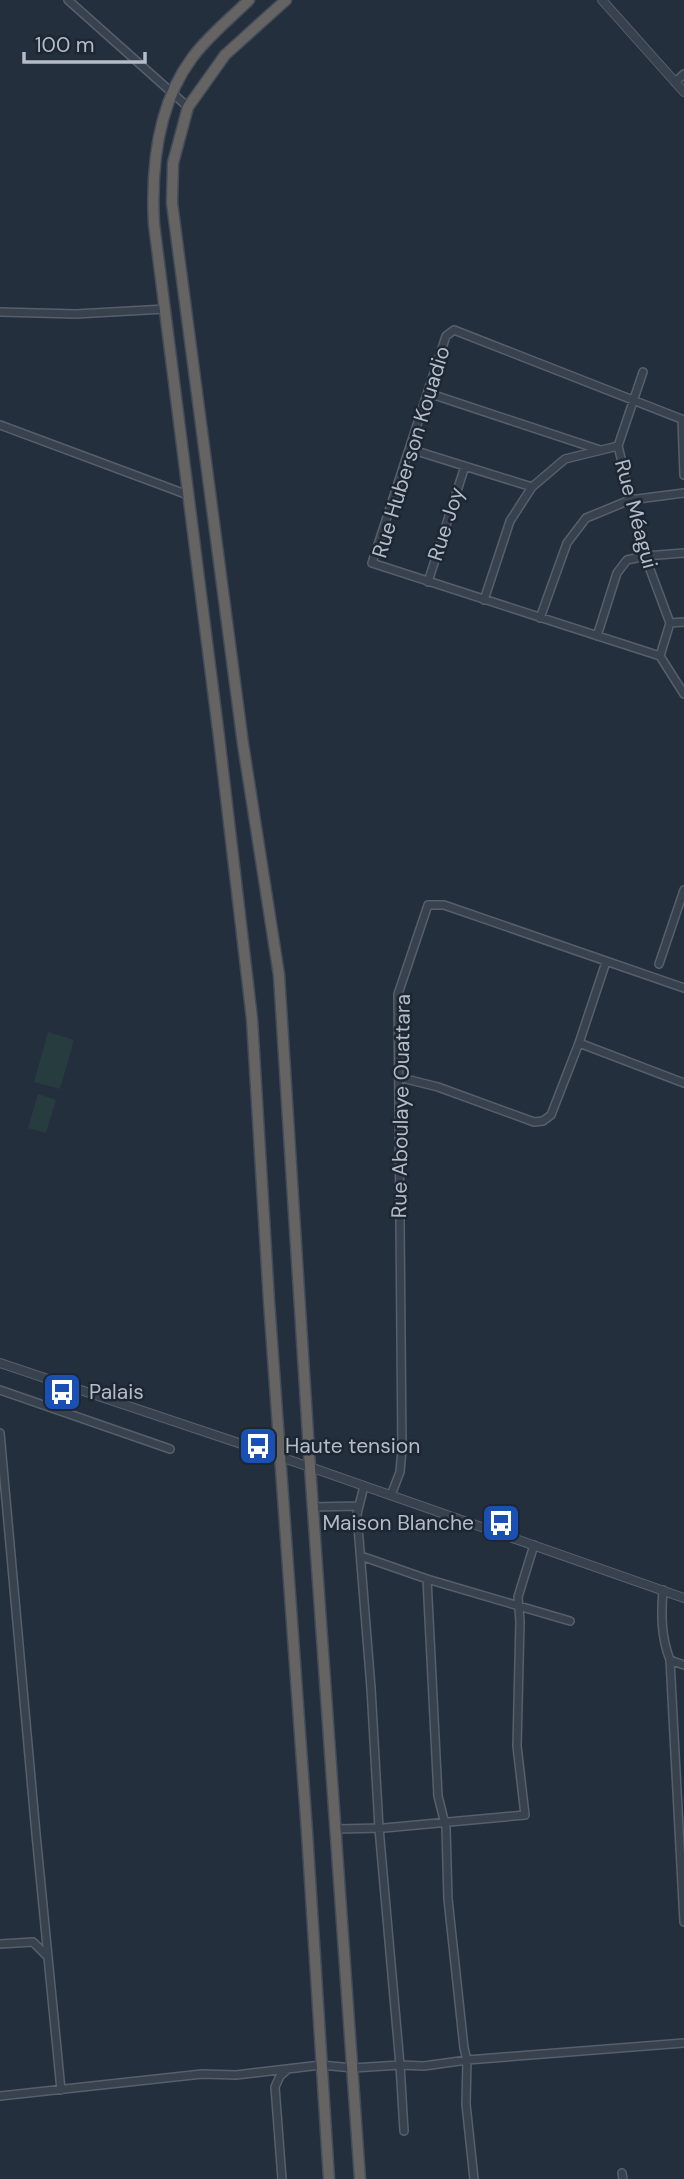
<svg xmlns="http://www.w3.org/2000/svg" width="684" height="2179" font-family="'DM Sans',sans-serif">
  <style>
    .green { fill: #263c3f }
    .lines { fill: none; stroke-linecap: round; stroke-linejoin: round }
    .minor-casing { stroke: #565f6c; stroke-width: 10 }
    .tertiary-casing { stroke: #565f6c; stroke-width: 10 }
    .trunk-casing { stroke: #434c59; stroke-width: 13 }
    .minor { stroke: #38414e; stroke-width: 7 }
    .tertiary { stroke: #38414e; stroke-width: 8 }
    .trunk { stroke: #656462; stroke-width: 10 }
    .labels { text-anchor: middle; stroke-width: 5; stroke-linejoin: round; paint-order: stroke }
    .street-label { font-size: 21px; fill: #b4bcc9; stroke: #1d2633 }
    .poi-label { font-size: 21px; fill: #b4bcc9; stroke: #1d2633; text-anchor: start }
  </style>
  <rect width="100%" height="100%" fill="#242f3e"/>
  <path class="green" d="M48 1032 74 1040 60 1089 34 1082Z
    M38 1094 56 1100 46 1133 28 1128Z"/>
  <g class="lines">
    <defs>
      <path id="minor" d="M68 0 188 107
        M675 82 684 74
        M0 312 76 314 165 309
        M643 372 618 446 645 556 670 623 660 656
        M428 393 600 450
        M682 419 684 475
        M684 420 454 330 446 336 372 563 660 656 684 694
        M0 425 188 495
        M410 449 532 487
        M428 582 465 466
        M484 600 510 521 532 487 565 459 618 446
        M540 618 567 543 586 518 630 500 684 493
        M670 623 684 622
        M597 636 617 573 627 560 645 556 684 553
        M659 964 684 890
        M579 1043 606 962
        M398 1077 438 1087 534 1122 543 1121 551 1115 579 1043 684 1083
        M0 1390 170 1449
        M0 1433 36 1834 61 2090
        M364 1486 357 1514 371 1688 379 1828 400 2065 404 2131
        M391 1495 400 1472 402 1449 398 994 428 905H444L684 988
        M313 1507 358 1506
        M361 1556 427 1579 570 1621
        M427 1579 438 1796 446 1828 448 1899 464 2048 467 2060 466 2104 474 2179
        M663 1590C661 1614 661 1637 670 1660L684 1922
        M670 1660 684 1665
        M336 1829 384 1828 525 1815 517 1746 520 1621 518 1597 534 1545
        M0 1944 33 1942 47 1956
        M0 2096 202 2074 236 2075 321 2065 353 2068 400 2065 424 2066 467 2060 684 2043
        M622 2173 623 2179
        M282 2179 275 2087 280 2076 287 2070"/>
      <path id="tertiary" d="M602 0 684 92
        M0 1363 310 1467 684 1598"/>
      <path id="trunk" d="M249 0C230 19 208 36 192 58 157 105 151 167 154 224L219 737 252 1019 269 1301 307 1832 329 2179
        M286 0 225 55 188 107 173 163 172 203 243 744 279 975 310 1467 360 2179"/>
    </defs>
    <use href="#minor" class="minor-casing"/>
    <use href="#tertiary" class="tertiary-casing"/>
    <use href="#trunk" class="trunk-casing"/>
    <use href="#minor" class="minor"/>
    <use href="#tertiary" class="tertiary"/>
    <use href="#trunk" class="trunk"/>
  </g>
  <defs>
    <symbol id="bus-square" viewBox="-11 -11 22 22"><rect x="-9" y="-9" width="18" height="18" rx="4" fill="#1a4fb4" stroke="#1d2633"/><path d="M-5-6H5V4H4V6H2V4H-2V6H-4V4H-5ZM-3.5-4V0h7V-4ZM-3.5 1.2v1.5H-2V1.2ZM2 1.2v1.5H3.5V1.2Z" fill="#fff"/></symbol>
  </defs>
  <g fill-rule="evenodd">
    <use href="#bus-square" x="40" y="1370" width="44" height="44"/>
    <use href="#bus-square" x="236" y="1424" width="44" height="44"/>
    <use href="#bus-square" x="479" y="1501" width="44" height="44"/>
  </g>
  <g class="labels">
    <g class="street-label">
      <text transform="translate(411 452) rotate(-73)" y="7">Rue Huberson Kouadio</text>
      <text transform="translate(636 514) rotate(75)" y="7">Rue Méagui</text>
      <text transform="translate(446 524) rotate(-72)" y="7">Rue Joy</text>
      <text transform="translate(401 1106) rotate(-89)" y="7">Rue Aboulaye Ouattara</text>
    </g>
    <g class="poi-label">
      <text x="89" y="1399">Palais</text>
      <text x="285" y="1453">Haute tension</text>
      <text x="474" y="1530" text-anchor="end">Maison Blanche</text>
    </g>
  </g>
  <path d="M24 52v10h121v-10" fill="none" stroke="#b4bcc9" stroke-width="3.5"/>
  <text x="35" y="52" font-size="21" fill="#b4bcc9" stroke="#1d2633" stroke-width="5" paint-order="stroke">100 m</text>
</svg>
